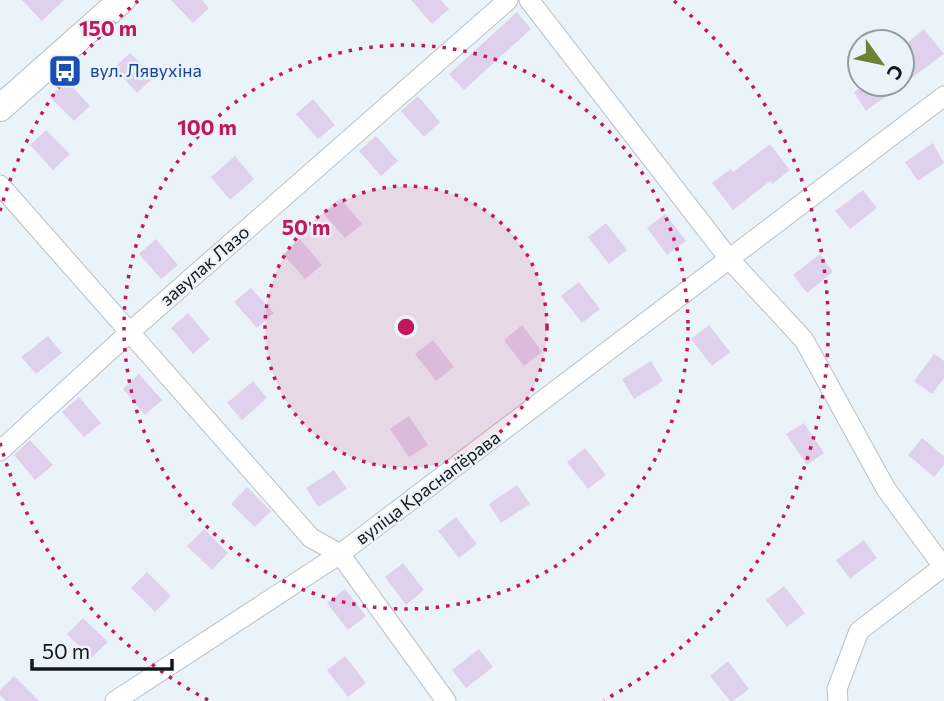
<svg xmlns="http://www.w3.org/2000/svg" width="944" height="701" font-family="Commissioner,sans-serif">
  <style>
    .building { fill: #dfd1ec }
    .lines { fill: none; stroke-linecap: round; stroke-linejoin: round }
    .street-casing { stroke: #b9c0c7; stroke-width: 21 }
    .secondary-casing { stroke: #b9c0c7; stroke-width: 28 }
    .street { stroke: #fff; stroke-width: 19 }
    .secondary { stroke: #fff; stroke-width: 26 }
    .ring { fill: none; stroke: #c2185b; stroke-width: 3.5; stroke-dasharray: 3.5 7 }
    .labels { text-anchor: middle; stroke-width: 5; stroke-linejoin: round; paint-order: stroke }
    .transit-label { font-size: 18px; fill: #164399; stroke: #ebf3fa; text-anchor: start }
    .street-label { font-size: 18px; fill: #15181b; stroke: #ebf3fa }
    .centre { fill: #c2185b; stroke: #ebf3fa; stroke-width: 3.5 }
    .ring-label { font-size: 21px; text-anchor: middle; font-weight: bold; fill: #c2185b; stroke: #ebf3fa; stroke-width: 5; stroke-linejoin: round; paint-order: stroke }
  </style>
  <rect width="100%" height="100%" fill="#ebf3fa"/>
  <path class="building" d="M22 0H64L42 21Z
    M171 0H202L209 8 193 23Z
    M411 0H441L449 9 432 24Z
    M517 12 531 29 464 90 449 74Z
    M924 29 944 54 866 111 854 92 866 84H902V47Z
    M130 53 154 77 137 93 114 68Z
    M67 81 90 106 74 121 50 97Z
    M418 96 440 122 424 137 401 111Z
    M313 99 335 125 318 139 296 114Z
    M46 130 70 154 53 170 30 145Z
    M376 136 398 161 381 176 359 151Z
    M933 143 944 163 918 181 905 162Z
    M770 144 790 170 772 184 770 181 733 210 712 183 731 169 733 172Z
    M235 156 254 179 230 200 211 177Z
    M863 190 877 208 850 229 835 211Z
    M340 198 362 224 345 238 323 213Z
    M665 214 686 241 667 255 647 228Z
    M606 223 627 250 609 264 588 237Z
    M156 239 178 265 161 279 139 254Z
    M300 239 322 265 305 279 283 254Z
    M820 254 833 272 807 293 793 275Z
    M579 282 600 309 582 323 561 296Z
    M251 288 274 313 257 328 234 302Z
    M188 313 210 339 193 354 171 328Z
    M522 325 542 352 524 366 504 340Z
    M709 325 730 352 712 366 691 339Z
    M48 336 62 353 36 374 21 357Z
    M433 340 454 367 436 381 415 354Z
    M934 354 944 361V378L932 394 914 381Z
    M651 361 663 381 634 399 622 379Z
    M139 374 162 400 145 415 123 389Z
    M253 381 267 398 242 420 227 403Z
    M79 397 101 423 84 437 62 412Z
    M409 416 428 445 409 457 390 429Z
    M804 423 824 453 807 465 786 434Z
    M922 438 944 456V465L934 477 908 455Z
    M30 440 53 465 35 480 14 455Z
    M585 448 606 475 588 489 567 462Z
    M334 470 347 489 318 507 306 488Z
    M517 485 530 504 501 523 489 504Z
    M247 487 271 511 255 527 231 504Z
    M456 517 477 544 459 558 438 531Z
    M204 529 228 553 212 570 187 546Z
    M864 540 877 558 850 579 836 560Z
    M403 563 424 590 406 605 385 577Z
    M147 572 171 596 155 612 131 588Z
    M784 586 805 613 787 627 766 600Z
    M345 589 366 616 348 630 327 603Z
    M83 618 108 642 91 658 67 634Z
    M479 649 493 667 466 688 452 670Z
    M345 656 366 683 348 697 327 670Z
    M728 661 749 689 733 701H730L710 676Z
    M14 676 39 701H6L0 695V690Z"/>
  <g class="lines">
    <defs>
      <path id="street" d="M529 0 730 260 804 340 886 489 942 565
        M0 185 311 538 340 554 446 701
        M0 451 131 331 508 0
        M115 701 340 554 944 96
        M838 701 837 689 859 631 944 566"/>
      <path id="secondary" d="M0 108 122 0"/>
    </defs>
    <use href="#street" class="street-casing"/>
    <use href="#secondary" class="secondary-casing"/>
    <use href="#street" class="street"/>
    <use href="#secondary" class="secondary"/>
  </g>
  <circle cx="406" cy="327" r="141" fill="#c2185b" fill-opacity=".12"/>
  <g class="ring">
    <circle cx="406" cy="327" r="141"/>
    <circle cx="406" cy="327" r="282"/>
    <path d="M208 700A422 422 0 0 1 0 443M0 211A422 422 0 0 1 138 1M674 1A422 422 0 0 1 604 700"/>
  </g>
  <defs>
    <symbol id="bus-square" viewBox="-11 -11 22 22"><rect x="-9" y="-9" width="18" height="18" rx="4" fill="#1a4fb4" stroke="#ebf3fa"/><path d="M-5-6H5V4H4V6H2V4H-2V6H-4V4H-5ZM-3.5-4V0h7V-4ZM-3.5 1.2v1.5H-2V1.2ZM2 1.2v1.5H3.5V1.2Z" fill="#fff"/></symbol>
  </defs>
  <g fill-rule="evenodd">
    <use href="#bus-square" x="46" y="52" width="38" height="38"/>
  </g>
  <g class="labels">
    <g class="transit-label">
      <text x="90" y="77">вул. Лявухіна</text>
    </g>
    <g class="street-label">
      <text transform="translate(205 266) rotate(-41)" y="6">завулак Лазо</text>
      <text transform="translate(428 488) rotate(-37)" y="6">вуліца Краснапёрава</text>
    </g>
  </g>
  <circle cx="406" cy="327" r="10" class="centre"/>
  <g class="ring-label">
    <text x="108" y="36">150 m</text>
    <text x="207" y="135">100 m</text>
    <text x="306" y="235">50 m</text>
  </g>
  <g transform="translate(881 63) rotate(123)"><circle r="33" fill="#ebf3fa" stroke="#959ba1" stroke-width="2"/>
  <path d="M0-5L12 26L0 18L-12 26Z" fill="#6c8133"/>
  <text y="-10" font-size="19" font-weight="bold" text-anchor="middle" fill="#15181b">С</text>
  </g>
  <path d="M32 659v10h140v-10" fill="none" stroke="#15181b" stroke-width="3.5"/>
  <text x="42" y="659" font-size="21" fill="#15181b" stroke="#ebf3fa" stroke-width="5" paint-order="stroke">50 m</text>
</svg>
